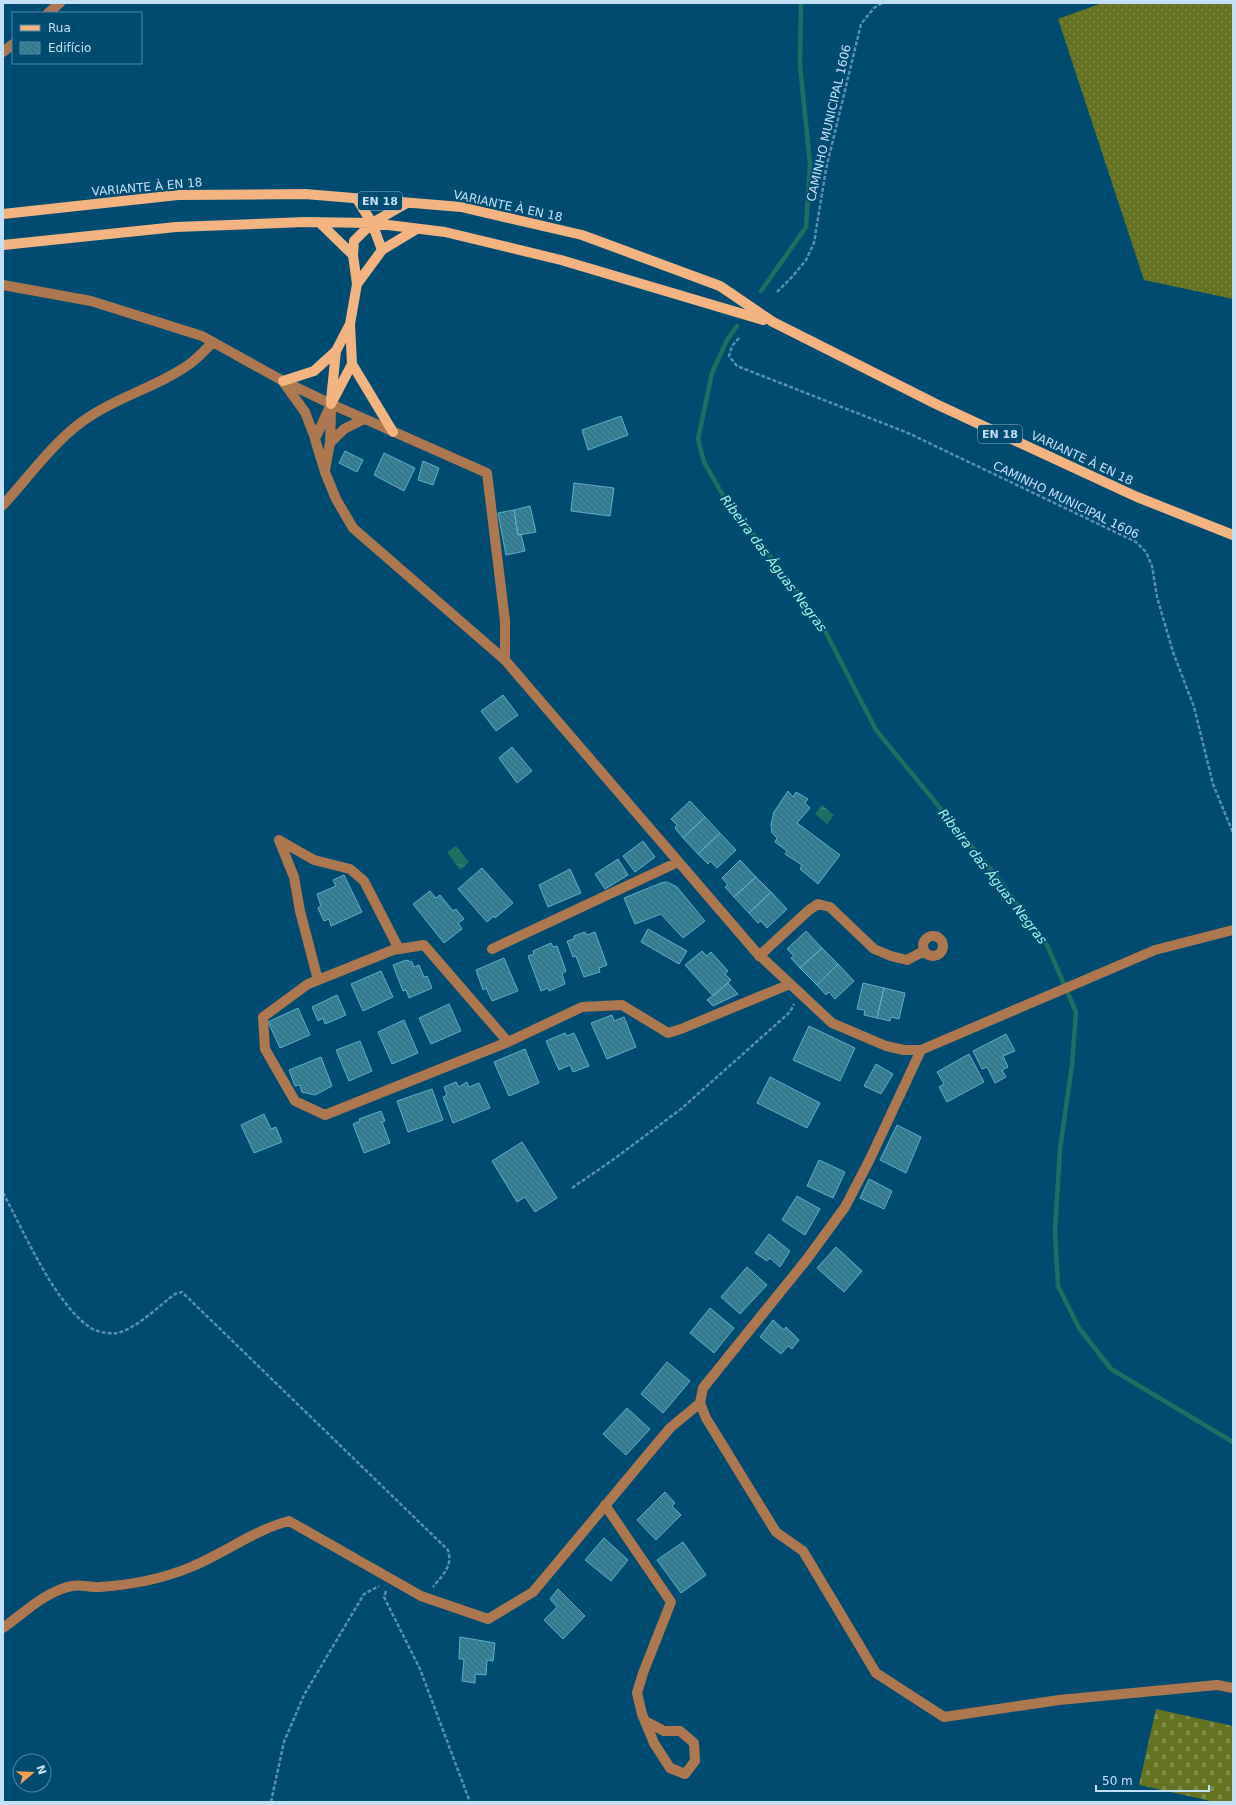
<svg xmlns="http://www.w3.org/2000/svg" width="1236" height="1805" font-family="'DejaVu Sans',sans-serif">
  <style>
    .grass { fill: url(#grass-dots) }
    .cemetery { fill: url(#cemetery-stones) }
    .water { fill: url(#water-ripples) }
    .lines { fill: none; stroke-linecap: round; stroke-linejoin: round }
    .stream { stroke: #1e6f61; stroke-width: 4.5 }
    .building { fill: url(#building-back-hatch); stroke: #5cb0c8 }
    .path { stroke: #5890ae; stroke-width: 2.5; stroke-dasharray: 4 2; stroke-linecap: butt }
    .minor { stroke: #ad784f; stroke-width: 10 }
    .major { stroke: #f3b482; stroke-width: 10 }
    .labels { text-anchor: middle; stroke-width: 4; stroke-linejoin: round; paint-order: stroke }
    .shield { fill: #004c70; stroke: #88b4ce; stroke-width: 1 }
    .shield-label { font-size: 11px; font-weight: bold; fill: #c2e1f7 }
    .street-label { font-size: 12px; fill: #c2e1f7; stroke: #004c70 }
    .water-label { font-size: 13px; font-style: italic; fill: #97f9e4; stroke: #004c70 }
  </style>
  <defs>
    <pattern id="grass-dots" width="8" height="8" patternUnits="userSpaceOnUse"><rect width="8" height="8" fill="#647222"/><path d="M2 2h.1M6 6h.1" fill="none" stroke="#7f8c4e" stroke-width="1.8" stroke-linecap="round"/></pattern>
    <pattern id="cemetery-stones" width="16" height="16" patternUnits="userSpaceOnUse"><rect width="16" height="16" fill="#647222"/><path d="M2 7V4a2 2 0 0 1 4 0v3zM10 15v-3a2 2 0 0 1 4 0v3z" fill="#7f8c4e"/></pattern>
    <pattern id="water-ripples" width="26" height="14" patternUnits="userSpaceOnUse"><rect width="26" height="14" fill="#1e6f61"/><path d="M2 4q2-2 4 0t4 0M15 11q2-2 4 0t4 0" fill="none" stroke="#478a80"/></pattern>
    <pattern id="building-back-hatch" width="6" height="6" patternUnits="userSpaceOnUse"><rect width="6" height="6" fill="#378296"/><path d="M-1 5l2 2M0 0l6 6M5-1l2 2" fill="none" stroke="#386978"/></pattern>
  </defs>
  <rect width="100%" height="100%" fill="#004c70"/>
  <path class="grass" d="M1102 3H1233V299L1144 280 1058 19Z"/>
  <path class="cemetery" d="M1156 1709 1233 1726V1802H1215L1139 1785Z"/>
  <path class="water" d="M822 805 834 815 827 824 815 814Z
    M456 846 469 862 460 870 447 852Z"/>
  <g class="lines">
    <path class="stream" d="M761 291 806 227 810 164 800 65 801 3
      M737 326 727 340 712 373 698 439 704 462 721 492 820 621 876 730 1001 882 1047 945 1076 1012 1072 1065 1060 1149 1055 1231 1058 1286 1079 1328 1111 1369 1233 1442"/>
  </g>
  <path class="building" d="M621 416 628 435 588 450 582 430Z
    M345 451 363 460 357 472 339 463Z
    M384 453 415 468 404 491 374 475Z
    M423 461 439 468 433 485 418 480Z
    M574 483 614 488 610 516 571 511Z
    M530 506 536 532 518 535 514 510Z
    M514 510 518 535 521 534 525 551 506 555 498 513Z
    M503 695 518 715 496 731 481 711Z
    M512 747 532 771 517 783 499 758Z
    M788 791 793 797 796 792 808 799 805 803 810 808 797 823 840 855 818 884 800 869 802 865 785 854 787 851 775 842 777 838 772 833 771 824 774 812Z
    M690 801 705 817 683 838 675 828 677 825 671 819Z
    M705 817 720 833 698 854 683 838Z
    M720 833 736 850 717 868 710 861 708 864 698 854Z
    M643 841 655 857 635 872 623 856Z
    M618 859 628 875 605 889 595 874Z
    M740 860 756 877 734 897 725 887 728 885 722 878Z
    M482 868 513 903 495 918 494 916 487 922 458 889Z
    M570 869 581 893 548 907 539 885Z
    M344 875 362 912 331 926 329 919 324 921 318 908 321 906 317 894 336 886 333 880Z
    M756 877 771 892 749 913 734 897Z
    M667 882 677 887 705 921 683 938 661 914 635 924 624 898 661 883Z
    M430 891 436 898 440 895 453 911 456 909 464 919 458 923 462 929 444 943 413 904Z
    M771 892 787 909 767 928 761 921 758 923 749 913Z
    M648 929 687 951 679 964 641 942Z
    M806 931 822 948 800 968 791 958 794 956 787 949Z
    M585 932 587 935 595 932 607 965 599 968 600 972 584 977 576 956 573 957 567 941 574 939V936Z
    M551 943 553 947 557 946 566 971 562 974 565 984 549 991 548 988 541 991 528 956 534 954 533 951Z
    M822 948 838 964 817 985 800 968Z
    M702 951 707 956 711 952 728 971 725 974 731 980 713 996 685 965Z
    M504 958 518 991 492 1001 486 988 483 990 476 970Z
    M406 960 412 962 414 967 419 965 424 977 427 976 432 988 409 998 406 990 403 991 393 965Z
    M838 964 854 981 835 999 829 992 826 995 817 985Z
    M381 971 393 997 363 1011 351 984Z
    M728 983 738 994 713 1006 707 1000Z
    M863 983 884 988 877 1018 864 1015 865 1010 857 1009Z
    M884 988 905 993 899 1019 891 1017 890 1021 877 1018Z
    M337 995 346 1015 325 1024 323 1018 318 1021 312 1007Z
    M449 1004 461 1031 431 1044 419 1018Z
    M298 1008 310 1035 280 1048 268 1022Z
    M612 1015 614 1021 624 1017 636 1047 607 1059 591 1023Z
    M404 1020 418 1053 392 1064 378 1032Z
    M809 1026 855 1048 840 1081 793 1060Z
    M565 1033 567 1036 574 1033 589 1066 573 1072 570 1065 559 1070 546 1041Z
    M1006 1034 1015 1051 1003 1056 1008 1067 1002 1070 1006 1077 995 1083 987 1067 982 1069 973 1051Z
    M360 1041 372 1071 349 1081 336 1050Z
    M525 1049 539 1083 509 1096 494 1062Z
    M969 1054 984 1082 947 1102 939 1087 944 1084 937 1072Z
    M321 1057 332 1086 315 1095 302 1092 300 1085 295 1086 289 1070Z
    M876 1064 893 1074 881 1094 864 1086Z
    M770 1077 820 1103 807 1128 757 1103Z
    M456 1082 459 1087 467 1082 469 1087 479 1083 490 1108 453 1123 443 1097 447 1095 444 1087Z
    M432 1089 443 1120 408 1132 397 1101Z
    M381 1111 385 1121 382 1122 390 1143 364 1153 353 1124 360 1121 359 1119Z
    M264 1114 271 1129 276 1127 282 1142 254 1153 241 1125Z
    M897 1125 921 1137 906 1173 880 1160Z
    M522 1142 557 1198 535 1212 525 1197 517 1202 492 1161Z
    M819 1160 845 1172 833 1198 807 1186Z
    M869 1179 892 1191 884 1209 860 1198Z
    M797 1196 820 1209 805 1235 782 1220Z
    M769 1234 790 1251 780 1267 770 1258 767 1261 755 1253Z
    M836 1247 862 1271 844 1292 817 1268Z
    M747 1267 767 1285 740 1314 721 1297Z
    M710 1308 734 1328 714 1353 690 1333Z
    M773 1320 784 1330 786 1327 799 1340 792 1349 788 1346 781 1354 760 1337Z
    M667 1362 690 1381 663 1413 641 1394Z
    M627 1408 650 1429 626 1455 603 1434Z
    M665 1492 675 1503 672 1506 681 1515 656 1540 637 1520Z
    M604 1538 628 1560 611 1581 585 1560Z
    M683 1542 706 1575 681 1593 657 1560Z
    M558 1589 585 1616 563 1639 544 1620 557 1607 550 1599Z
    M460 1637 495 1643 493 1661 487 1660 486 1675 475 1674V1683L462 1681 464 1659H459Z"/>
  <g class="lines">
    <path class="path" d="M777 292 792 277 806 260 814 243 826 169 861 24 874 8 882 3
      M739 338 732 346 729 356 737 366 908 433 1136 542 1146 552 1152 566 1157 597 1173 652 1194 707 1213 784 1233 833
      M572 1188 614 1159 681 1109 790 1012 794 1004
      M3 1193C25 1233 52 1299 88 1326 95 1332 108 1334 117 1333 136 1329 160 1305 175 1294L182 1292 448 1550C453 1567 443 1574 433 1587
      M386 1591 384 1597 420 1669 470 1802
      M271 1802 284 1742 304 1695 364 1594 379 1586"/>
    <path class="minor" d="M48 13 60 3
      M3 52 13 44
      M3 285 91 301 202 336 283 381 331 404 487 473 505 621V660
      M284 383 305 412 315 438
      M331 404 315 439 325 472 336 499 353 528 505 660 756 952 832 1023 886 1046 904 1050H921L1155 950 1233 930
      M330 443 344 429 364 419
      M325 470 330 443 331 410
      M3 505C31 475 56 437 92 415 123 395 161 385 191 363 199 357 206 349 213 342
      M923 946a10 10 0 1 1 20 0a10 10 0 1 1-20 0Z
      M492 949 678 862
      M759 956 809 910 818 904 830 907 874 949 891 956 907 960 924 951
      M318 980 300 911 294 877 279 840 314 860 350 869 364 881 399 949
      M508 1042 424 945 393 950 308 984 263 1017 265 1049 295 1101 325 1115 508 1042 582 1007 622 1005 668 1033 681 1029 790 984
      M921 1050 870 1159 845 1207 807 1259 703 1388 700 1403 706 1418 776 1532 803 1551 876 1673 944 1717 1059 1700 1217 1685 1233 1688
      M605 1505 671 1602 643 1673 637 1693 642 1714 654 1743 670 1768 685 1774 695 1761 694 1743 680 1731H664L645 1721
      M3 1628C24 1613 46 1591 72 1586 81 1584 91 1588 100 1587 131 1585 162 1579 191 1567 225 1553 254 1530 289 1521L421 1596 488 1619 533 1592 670 1428 700 1403"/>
    <path class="major" d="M357 199 372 223 382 250
      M3 214 178 195 305 194 461 207 582 235 720 286 773 322 938 405 1137 497 1233 535
      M320 223 353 255
      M3 245 176 227 305 222 372 223 445 232 561 260 763 320
      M357 284 382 250 415 230
      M352 364 393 432
      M283 381 314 371 336 351
      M331 400 336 351 350 324
      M331 404 352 364 350 324 357 284 353 255 354 241 372 223 407 203"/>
  </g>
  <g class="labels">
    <g class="shield">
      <rect x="358" y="192" width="44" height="18" rx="3"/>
      <rect x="978" y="425" width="44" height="18" rx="3"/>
    </g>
    <g class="shield-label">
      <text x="380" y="205">EN 18</text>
      <text x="1000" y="438">EN 18</text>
    </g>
    <g class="street-label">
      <text transform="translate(829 123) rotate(-77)" y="4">CAMINHO MUNICIPAL 1606</text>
      <text transform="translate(147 187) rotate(-5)" y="4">VARIANTE À EN 18</text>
      <text transform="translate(508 206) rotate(12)" y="4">VARIANTE À EN 18</text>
      <text transform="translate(1082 458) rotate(25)" y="4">VARIANTE À EN 18</text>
      <text transform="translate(1066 500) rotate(26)" y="4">CAMINHO MUNICIPAL 1606</text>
    </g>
    <g class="water-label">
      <text transform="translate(774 563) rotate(53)" y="5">Ribeira das Águas Negras</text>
      <text transform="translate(993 876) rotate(52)" y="5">Ribeira das Águas Negras</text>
    </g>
  </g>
  <rect width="1236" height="1805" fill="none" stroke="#c2e1f7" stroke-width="8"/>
  <rect x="12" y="12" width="130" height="52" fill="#004c70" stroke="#4e88a6"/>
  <rect x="20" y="25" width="20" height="6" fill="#f3b482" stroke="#4e88a6"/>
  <text x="48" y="32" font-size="12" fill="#c2e1f7">Rua</text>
  <rect x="20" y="42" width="20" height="12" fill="url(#building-back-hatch)" stroke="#4e88a6"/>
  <text x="48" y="52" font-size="12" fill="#c2e1f7">Edifício</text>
  <g transform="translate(32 1773) rotate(71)"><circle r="19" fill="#004c70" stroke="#4e88a6"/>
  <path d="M0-3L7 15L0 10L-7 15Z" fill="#fb9e50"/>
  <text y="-6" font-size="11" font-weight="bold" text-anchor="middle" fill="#c2e1f7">N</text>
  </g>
  <path d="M1096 1785v6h113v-6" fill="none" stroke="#c2e1f7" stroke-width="2"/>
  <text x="1102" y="1785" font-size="12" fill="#c2e1f7" stroke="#004c70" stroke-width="3" paint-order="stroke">50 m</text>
</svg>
